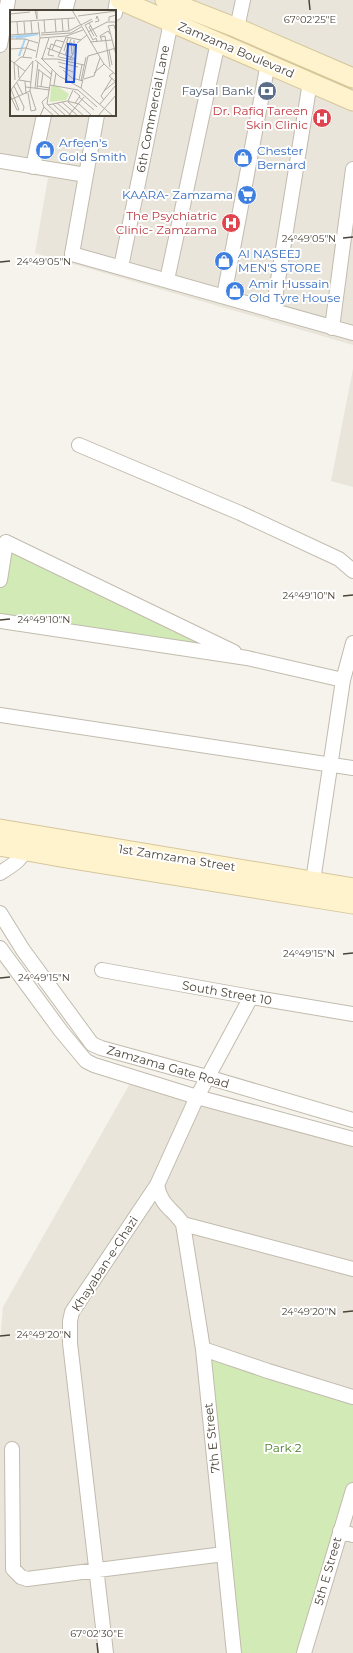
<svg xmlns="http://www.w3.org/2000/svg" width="353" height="1653" font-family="Montserrat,sans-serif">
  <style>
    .residential { fill: #eae5da; fill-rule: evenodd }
    .green { fill: #d2eab5 }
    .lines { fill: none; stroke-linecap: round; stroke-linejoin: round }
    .street-casing { stroke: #c2bbae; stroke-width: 16 }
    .secondary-casing { stroke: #d6c79b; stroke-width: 21 }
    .street { stroke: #fff; stroke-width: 14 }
    .secondary { stroke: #fff3cd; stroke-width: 19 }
    .ticks { fill: none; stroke: #4b4439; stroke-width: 1.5 }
    .labels { text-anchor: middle; stroke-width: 4; stroke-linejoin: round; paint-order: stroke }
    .street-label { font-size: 12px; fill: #4b4439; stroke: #fff }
    .service-label { font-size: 12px; fill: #4e5e75; stroke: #fff; text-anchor: end }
    .health-label { font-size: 12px; fill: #be3a42; stroke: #fff; text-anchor: end }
    .shop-label { font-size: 12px; fill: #366cbe; stroke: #fff; text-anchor: start }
    .park-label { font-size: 12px; fill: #4a7f2a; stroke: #fff }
    .inset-river { fill: none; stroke: #a9d4f2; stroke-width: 2 }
    .inset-road { fill: none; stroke: #b2ada4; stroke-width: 1 }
    .view { fill: #1d4ed8; fill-opacity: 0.15; stroke: #1d4ed8; stroke-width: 2 }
    .inset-edge { fill: none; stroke: #4b4439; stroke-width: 2 }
    .ticks-label { font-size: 10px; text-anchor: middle; fill: #4b4439; stroke: #fff; stroke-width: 4; stroke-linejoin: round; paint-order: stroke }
  </style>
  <rect width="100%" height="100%" fill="#f6f3ec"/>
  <path class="residential" d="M0 0H353V345L35 253 48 178 0 168ZM11 11H115V115H11Z
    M353 369V487L331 481Z
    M132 1080 353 1143V1653H0V1342L3 1307Z"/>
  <path class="green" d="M0 541 247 658 0 621Z
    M203 1349 353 1396V1496L305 1653H234Z"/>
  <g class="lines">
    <defs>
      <path id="street" d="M65 11 68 0
        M115 13 117 0
        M237 28 243 0
        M0 45 8 0
        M0 161 86 175 72 254 353 333
        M33 167 44 115
        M86 175 97 115
        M121 267 171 22
        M167 280 218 42
        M224 296 268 63
        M273 311 310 82
        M332 328 353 169
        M79 445 240 513 339 559 353 571
        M0 580 6 542 234 652
        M0 621 247 658 343 680
        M0 715 353 768
        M0 873C13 865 25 858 28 842
        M313 881 343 680 353 643
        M0 913 23 950 92 1044 101 1048 207 1077 353 1120
        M0 948 61 1031 86 1061 94 1065 197 1097 353 1139
        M102 970 251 997 353 1014
        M157 1185C161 1206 172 1208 183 1224L353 1269
        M183 1224 203 1349 234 1653
        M203 1349 268 1371 353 1397
        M12 1449 13 1569 21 1577 27 1579 224 1554
        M340 1531 353 1535
        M106 1653 70 1343V1321L72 1312 157 1185 197 1097 251 997
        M304 1653 353 1490"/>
      <path id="secondary" d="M120 0 353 101
        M165 0 237 28 353 78
        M0 829 353 888
        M0 846 66 858 353 904"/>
    </defs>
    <use href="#street" class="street-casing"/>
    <use href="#secondary" class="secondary-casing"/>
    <use href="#street" class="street"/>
    <use href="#secondary" class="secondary"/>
  </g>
  <path class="ticks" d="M309 0 310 10M343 238 353 237M0 262 10 261M343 596 353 595M0 620 10 619M343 954 353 953M0 978 10 977M343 1312 353 1311M0 1336 10 1335M97 1643 98 1653"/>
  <defs>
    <symbol id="bank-disc" viewBox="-11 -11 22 22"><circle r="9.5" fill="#5c6f8a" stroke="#fff"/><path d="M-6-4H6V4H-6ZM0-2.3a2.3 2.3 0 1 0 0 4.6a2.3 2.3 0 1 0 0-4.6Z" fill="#fff"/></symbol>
    <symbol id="hospital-disc" viewBox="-11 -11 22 22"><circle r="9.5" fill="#e0444e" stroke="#fff"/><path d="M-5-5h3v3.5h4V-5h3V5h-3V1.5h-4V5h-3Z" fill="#fff"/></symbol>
    <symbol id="shop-disc" viewBox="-11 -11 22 22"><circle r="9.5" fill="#3f7fe0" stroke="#fff"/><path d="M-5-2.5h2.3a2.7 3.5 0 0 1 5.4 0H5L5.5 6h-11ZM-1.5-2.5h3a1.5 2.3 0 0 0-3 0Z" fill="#fff"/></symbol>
    <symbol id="supermarket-disc" viewBox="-11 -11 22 22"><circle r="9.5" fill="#3f7fe0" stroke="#fff"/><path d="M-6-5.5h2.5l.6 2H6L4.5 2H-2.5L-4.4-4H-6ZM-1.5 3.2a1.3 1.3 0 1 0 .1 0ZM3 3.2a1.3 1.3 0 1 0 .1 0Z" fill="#fff"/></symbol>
  </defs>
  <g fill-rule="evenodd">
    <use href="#bank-disc" x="256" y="80" width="22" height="22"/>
    <use href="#hospital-disc" x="311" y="107" width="22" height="22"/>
    <use href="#shop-disc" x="34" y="139" width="22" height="22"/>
    <use href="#shop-disc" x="232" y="147" width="22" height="22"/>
    <use href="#supermarket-disc" x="236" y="184" width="22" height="22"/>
    <use href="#hospital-disc" x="220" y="212" width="22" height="22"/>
    <use href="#shop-disc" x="213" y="250" width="22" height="22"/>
    <use href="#shop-disc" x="224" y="280" width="22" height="22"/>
  </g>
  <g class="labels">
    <g class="street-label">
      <text transform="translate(236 50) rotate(23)" y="4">Zamzama Boulevard</text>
      <text transform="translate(153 109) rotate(-79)" y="4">6th Commercial Lane</text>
      <text transform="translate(177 858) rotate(9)" y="4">1st Zamzama Street</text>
      <text transform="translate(227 993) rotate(10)" y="4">South Street 10</text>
      <text transform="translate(168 1067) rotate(16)" y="4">Zamzama Gate Road</text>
      <text transform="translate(105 1264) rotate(-57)" y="4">Khayaban-e-Ghazi</text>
      <text transform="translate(212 1438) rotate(-96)" y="4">7th E Street</text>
      <text transform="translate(328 1571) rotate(-74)" y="4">5th E Street</text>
    </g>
    <g class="service-label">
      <text x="253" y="95">Faysal Bank</text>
    </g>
    <g class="health-label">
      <text x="308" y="115">Dr. Rafiq Tareen<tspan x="308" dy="14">Skin Clinic</tspan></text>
      <text x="217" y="220">The Psychiatric<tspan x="217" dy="14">Clinic- Zamzama</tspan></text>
    </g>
    <g class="shop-label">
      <text x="59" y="147">Arfeen's<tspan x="59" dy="14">Gold Smith</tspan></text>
      <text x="257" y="155">Chester<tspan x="257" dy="14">Bernard</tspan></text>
      <text x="233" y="199" text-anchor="end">KAARA- Zamzama</text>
      <text x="238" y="258">Al NASEEJ<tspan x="238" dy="14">MEN'S STORE</tspan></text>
      <text x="249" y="288">Amir Hussain<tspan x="249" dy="14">Old Tyre House</tspan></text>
    </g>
    <g class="park-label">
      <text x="283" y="1452">Park 2</text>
    </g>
  </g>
  <g transform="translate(10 10)">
    <rect width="106" height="106" fill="#f6f3ec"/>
    <path d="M41 76H47L59 84 56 90 40 92Z" fill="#d2eab5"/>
    <path class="inset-river" d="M0 27 28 24 6 28M9 46 15 29"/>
    <path class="inset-road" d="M25 0 27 9V0M62 0 94 54 106 65M0 4 20 2M68 6 106 1M45 9 46 22M52 9 53 21M58 9 59 21M34 10 35 22M21 11 22 23M83 11 75 15 83 30 86 28 87 32M99 11V7L106 5 105 2M0 12 65 8M7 12 8 25M14 12 15 24M85 12 89 11 87 6 86 9M79 13 87 27M71 15 82 9M81 16 79 17 84 26M99 18 106 45M99 18 98 16 104 15 106 22M78 22 97 12H106M31 23 59 21 70 15M0 25 29 23M31 25 61 23 71 17M56 27 71 30M91 27 95 26 100 57M30 28 56 26 73 20M0 29H15L28 33M92 31 90 26 98 21 100 24M61 32 62 44M80 32 102 30M67 33 77 25M37 38 63 48 66 52M0 39 16 38 26 41M42 40 46 30 54 32M99 40 102 55M54 41 58 28M55 45 61 29M44 46 38 45 41 34 52 38M13 47 19 30M48 47 56 27M49 47 63 50M26 48 30 28 28 12M31 48 49 66 71 78 103 106M32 49H47L74 55M32 49 39 28M60 49 64 42V30M0 50 15 61M28 52 41 64M48 52 68 57M4 53 11 47 22 48M4 53 5 70M8 56 9 68M49 56 63 62M29 60 41 69M42 60 37 94 50 106M53 60 62 68 73 71M84 63 94 54M103 63 99 66 106 72M74 69 84 66 90 48M9 70 21 72M69 70 72 55M15 71 16 84M71 71 76 47M7 73 13 85M40 75 68 80 87 97M44 75 46 63M4 76 14 97 13 101M27 76 40 78M31 76 33 63M16 77 40 80M25 78 28 52 25 50M27 78 29 59M71 78 78 46 106 38M0 81 23 51M64 81 70 86 65 93M94 81 106 71M18 83 21 101M0 85 7 100H9L1 79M69 87 84 100M0 90 20 81M94 90 91 86 102 68M58 91 63 80M52 92 68 106M58 92 74 106M47 93 62 106M43 94 56 106M90 94 106 75M38 95 57 91 69 94 81 105M34 97 44 106M21 101 26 100 20 81 23 51M30 106 34 97 32 92 37 87M58 106 74 87M88 106 106 85"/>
    <path class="view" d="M58 34 66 35 64 72H56Z"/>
    <rect width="106" height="106" class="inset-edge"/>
  </g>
  <g class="ticks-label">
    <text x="310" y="23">67°02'25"E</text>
    <text x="309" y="242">24°49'05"N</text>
    <text x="44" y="265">24°49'05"N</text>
    <text x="309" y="599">24°49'10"N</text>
    <text x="44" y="623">24°49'10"N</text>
    <text x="309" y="957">24°49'15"N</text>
    <text x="44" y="981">24°49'15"N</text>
    <text x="309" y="1315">24°49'20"N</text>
    <text x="44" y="1338">24°49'20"N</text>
    <text x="97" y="1637">67°02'30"E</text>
  </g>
</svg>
